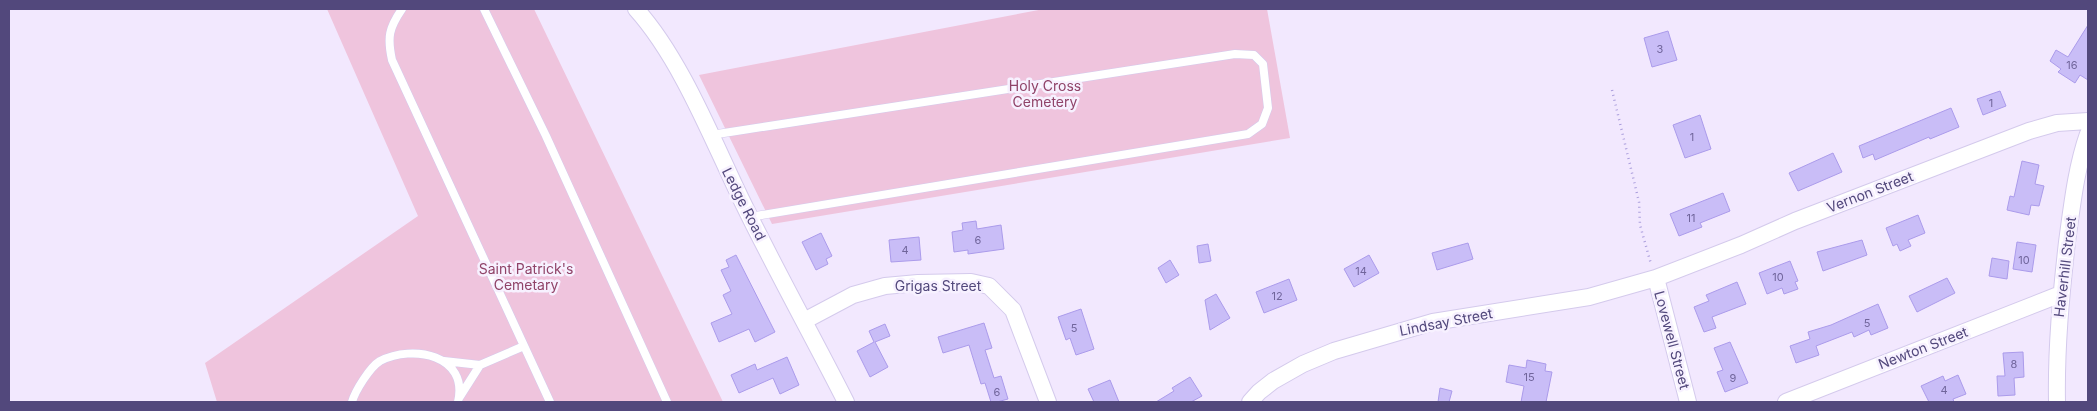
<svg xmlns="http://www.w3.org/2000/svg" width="2097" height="411" font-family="Inter,sans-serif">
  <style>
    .green { fill: #efc4dd }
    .building { fill: #c9bdf7; stroke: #ab9beb }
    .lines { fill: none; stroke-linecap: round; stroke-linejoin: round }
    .service-casing { stroke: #d4caec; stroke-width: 9 }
    .minor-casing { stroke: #d4caec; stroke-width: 18 }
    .path { stroke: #ac9fdd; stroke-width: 2.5; stroke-dasharray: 1 4; stroke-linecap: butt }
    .service { stroke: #fff; stroke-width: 8 }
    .minor { stroke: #fff; stroke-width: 16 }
    .labels { text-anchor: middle; stroke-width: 5; stroke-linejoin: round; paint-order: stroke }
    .number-label { font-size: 11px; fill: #70659b }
    .park-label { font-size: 14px; fill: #904368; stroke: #f7f1ff }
    .street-label { font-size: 14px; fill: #52487c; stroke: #f7f1ff }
  </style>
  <rect width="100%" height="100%" fill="#f2e8fe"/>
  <path class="green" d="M327 9H534L723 402H217L205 363 418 216Z
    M1044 9H1267L1290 138 772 224 699 75Z"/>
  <path class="building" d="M2088 25V80L2080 75 2075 83 2058 72 2061 69 2050 61 2056 50 2068 57Z
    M1668 31 1677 60 1652 67 1644 38Z
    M2000 91 2006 106 1983 115 1977 99Z
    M1951 108 1959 127 1930 139 1929 137 1875 160 1873 154 1863 158 1859 146Z
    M1700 115 1711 149 1685 158 1673 125Z
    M1833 153 1842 172 1798 191 1789 173Z
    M2022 161 2039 165 2035 184 2044 186 2039 206 2031 205 2029 215 2007 210 2010 196 2014 197Z
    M1723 193 1730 211 1700 223 1702 227 1679 236 1670 214Z
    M1918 215 1925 233 1908 240 1911 246 1900 251 1897 244 1893 246 1886 228Z
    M976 221 977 229 1001 225 1004 249 968 254V250L954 252 952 232 963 230 962 223Z
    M821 233 832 256 826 259 828 264 816 270 802 242Z
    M919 237 921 260 891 262 889 240Z
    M1862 240 1867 255 1823 271 1817 252Z
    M2017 242 2036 245 2032 272 2013 269Z
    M1468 243 1473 259 1437 270 1432 253Z
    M1208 244 1211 261 1199 263 1197 246Z
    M736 255 775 332 755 342 749 329 719 342 711 323 732 314 723 295 731 291 721 270 729 267 726 260Z
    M1369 255 1379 273 1354 287 1344 269Z
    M1992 258 2009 261 2007 279 1989 276Z
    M1170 260 1179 275 1166 283 1158 268Z
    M1790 261 1798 281 1795 282 1798 289 1784 294 1782 288 1767 294 1759 273Z
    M1947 278 1955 293 1917 312 1909 296Z
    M1289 279 1297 300 1264 313 1256 292Z
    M1737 282 1746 304 1712 317 1716 328 1704 332 1694 307 1709 301 1706 295Z
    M1216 294 1230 318 1210 330 1205 300Z
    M1878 304 1888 328 1871 335 1869 330 1854 337 1852 332 1816 346 1819 355 1796 363 1790 346 1810 339 1808 332 1831 325Z
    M1081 309 1094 349 1076 355 1070 338 1066 340 1058 317Z
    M984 323 992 348 985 350 994 378 1001 376 1008 399 997 402H991L985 383 981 384 969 345 943 353 938 337Z
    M885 324 890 336 875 342 888 367 870 377 857 351 874 342 869 331Z
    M1730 342 1748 383 1725 392 1717 372 1723 370 1714 348Z
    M2023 352 2024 377 2014 378 2015 395 1998 396 1997 376H2005L2003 353Z
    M787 357 799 385 780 394 773 378 739 393 731 375 755 364 757 370Z
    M1527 360 1546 364 1545 371 1552 372 1546 402H1521L1524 386 1506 382 1509 365 1526 368Z
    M1958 375 1966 394 1953 399 1954 402H1929L1921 386 1943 376 1945 381Z
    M1190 377 1202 396 1191 402H1156L1174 391 1172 388Z
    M1110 380 1119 402H1094L1088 389Z
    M1440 388 1452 391 1449 402H1438Z"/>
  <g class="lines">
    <defs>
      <path id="service" d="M402 9C389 28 387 37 392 60L550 402
        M484 9 546 136 667 402
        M711 135 1235 54 1254 55 1263 64 1268 108 1262 124 1248 134 750 217
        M444 361 480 365 524 346
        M459 398 480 365
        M352 402C355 391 370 367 380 361 413 344 469 355 458 402"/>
      <path id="minor" d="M636 9C681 59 712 139 742 201 775 269 812 335 846 402
        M1656 278 1688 402
        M804 321 853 295 885 286 918 283 971 282 989 286 1013 310 1048 402
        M1250 402 1259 392 1273 381 1303 364 1334 351 1433 322 1589 297 1656 278 1741 245 1795 221 2029 131 2057 123 2088 121
        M1786 402 2061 294
        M2057 402C2056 348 2061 296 2067 242 2072 206 2076 168 2088 134"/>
    </defs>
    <use href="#service" class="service-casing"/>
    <use href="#minor" class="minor-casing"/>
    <path class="path" d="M1612 90 1639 202 1640 225 1651 264"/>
    <use href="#service" class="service"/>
    <use href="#minor" class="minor"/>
  </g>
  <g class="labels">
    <g class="number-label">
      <text x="1660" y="53">3</text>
      <text x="2072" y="69">16</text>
      <text x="1991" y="107">1</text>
      <text x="1692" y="141">1</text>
      <text x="1691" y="222">11</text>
      <text x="978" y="244">6</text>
      <text x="905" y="254">4</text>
      <text x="2024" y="264">10</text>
      <text x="1361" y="275">14</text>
      <text x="1778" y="281">10</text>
      <text x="1277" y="300">12</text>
      <text x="1867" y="327">5</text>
      <text x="1074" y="332">5</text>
      <text x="2014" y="368">8</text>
      <text x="1529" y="381">15</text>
      <text x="1733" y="382">9</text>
      <text x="1944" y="394">4</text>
      <text x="997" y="396">6</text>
    </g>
    <g class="park-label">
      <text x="1045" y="91">Holy Cross<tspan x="1045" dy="16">Cemetery</tspan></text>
      <text x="526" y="274">Saint Patrick's<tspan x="526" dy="16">Cemetary</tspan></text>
    </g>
    <g class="street-label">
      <text transform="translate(1870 192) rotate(-21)" y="5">Vernon Street</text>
      <text transform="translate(744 204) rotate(63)" y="5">Ledge Road</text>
      <text transform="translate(2065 267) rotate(-83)" y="5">Haverhill Street</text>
      <text x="938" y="291">Grigas Street</text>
      <text transform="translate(1446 322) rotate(-11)" y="5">Lindsay Street</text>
      <text transform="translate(1672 340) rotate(75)" y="5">Lovewell Street</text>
      <text transform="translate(1923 348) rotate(-21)" y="5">Newton Street</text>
    </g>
  </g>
  <rect width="2097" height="411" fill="none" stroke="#52487c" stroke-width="20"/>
</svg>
